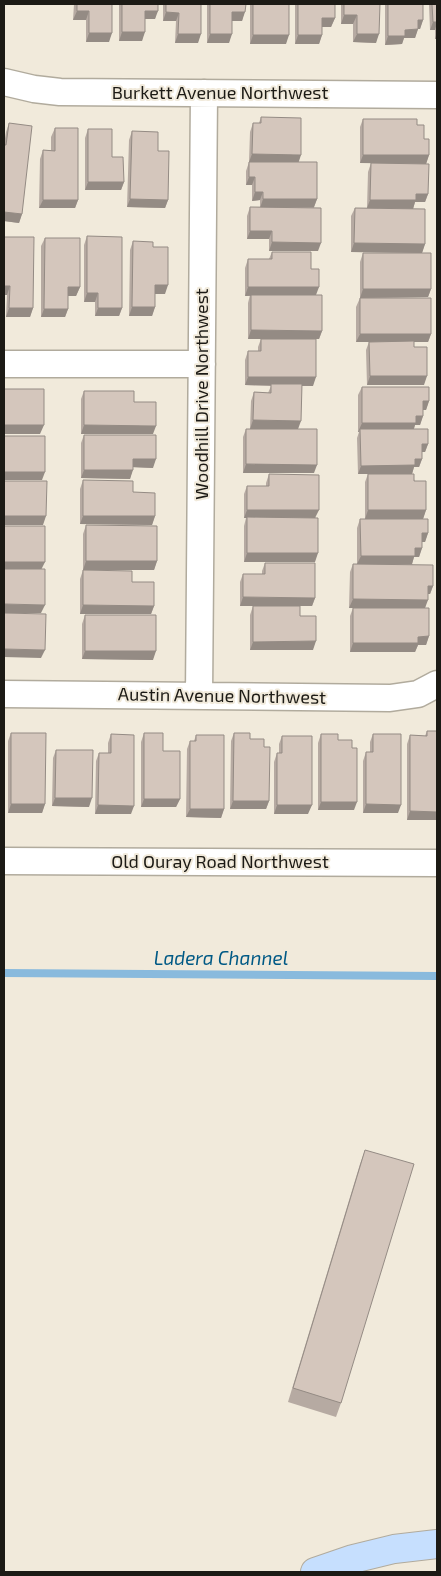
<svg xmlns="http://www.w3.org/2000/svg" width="441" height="1576" font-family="'Exo 2',sans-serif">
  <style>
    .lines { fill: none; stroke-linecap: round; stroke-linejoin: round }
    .stream { stroke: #89badd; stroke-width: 8 }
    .street-casing { stroke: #b1ab9d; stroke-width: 29 }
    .secondary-casing { stroke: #b1ab9d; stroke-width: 30 }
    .street { stroke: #fff; stroke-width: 26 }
    .secondary { stroke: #c6dffe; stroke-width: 28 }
    .wall { fill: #b6aaa2 }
    .shaded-wall { fill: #948b84 }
    .building { fill: #d4c6bc; stroke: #948b84 }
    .labels { text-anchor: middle; stroke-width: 4; stroke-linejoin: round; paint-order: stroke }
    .street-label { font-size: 18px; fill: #1c1a15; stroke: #f1eadb }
    .water-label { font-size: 19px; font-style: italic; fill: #005985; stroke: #f1eadb }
  </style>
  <rect width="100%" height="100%" fill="#f1eadb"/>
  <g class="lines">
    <path class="stream" d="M4 973 437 976"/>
    <defs>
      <path id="street" d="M4 82 34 89 60 92 437 95
        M4 364H202
        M4 694 390 698 418 694 437 684
        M199 696 204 93
        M4 861 437 863"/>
      <path id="secondary" d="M315 1572 353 1559 394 1549 437 1544"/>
    </defs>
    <use href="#street" class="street-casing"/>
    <use href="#secondary" class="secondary-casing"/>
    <use href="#street" class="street"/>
    <use href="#secondary" class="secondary"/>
  </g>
  <path class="wall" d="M74 4H112L109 42H86V20H73Z
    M119 4H158L155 19H145L142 41H119Z
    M163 4H201L198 43H175L176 21H163Z
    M207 4H246L242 21H232L229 43H207Z
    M250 4H289L286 44H250Z
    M295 4H335V18L331 27H322V35L319 44H295Z
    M341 4H380L376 43 353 42V24H341Z
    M385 4H423V20L420 29H418L415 38H404L402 44 385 45Z
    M429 4H437V39H435V30H430Z
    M261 117 298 162 317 199 314 207 318 251H269V239H247V216L250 207H260V200L252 201V185H246V171L249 162 250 132 253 123H259Z
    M363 119 417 125 424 139 429 155 426 164 428 194 425 202H415L413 209 378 208 425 244 422 253 351 252V216L355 208H367L368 172 371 163H360V127Z
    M9 123 22 214 19 223 4 221V145L6 132Z
    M55 128 78 200 75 208H39L40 159 43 150H51V137Z
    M88 129 112 157 124 182 121 190H85V138Z
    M132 131 158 151 168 200 165 208 127 207 129 140Z
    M87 236 122 308 119 316H95V302H84V245Z
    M4 237 33 308 30 317H6L7 295Z
    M45 238 80 287 76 296H68V309L65 317H41V246Z
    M133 241 153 247 165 294H155V307L152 316H129L130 250Z
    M272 252 311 269 316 295 322 331 319 339H316L313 386H302L298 429 314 473H243V437L246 429H250L251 401 254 392 268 393 271 386 245 385V360L248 351H258V347L261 339H248V303L250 295 245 296V268L248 259H269Z
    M363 253 431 289 428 297 360 298V262Z
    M360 298 431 334 428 342H414V347L424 385H367L366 350 369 342H356V307Z
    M362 387 429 401 426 410H423V416L420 425H415L414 429 428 444 425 452H422V459L419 467H414L412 474 426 510 423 519 428 533 425 542H422V548L419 557H414L412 564 433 586 430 594H428L425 608 429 636 426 645H418L415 652H350V616L353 608H349L350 572 353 564H357V528L360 519H365V482L368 474H358L357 438 359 432H358V395Z
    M84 391 153 434H81V399Z
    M84 435 153 468 133 467 130 479 81 478V443Z
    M269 474 316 518 315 562H244V526L246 518H244V494L247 486H266V483Z
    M83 480 155 516 152 525 80 524V489Z
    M86 525 157 561 154 570H83V534Z
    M265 563 315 598 312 606H300V616L313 650H250V615L253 606H273H240V582L243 574H262V571Z
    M83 570 132 582 154 606 151 614H80V579Z
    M85 615 153 660 82 659V624Z
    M427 731H437V820H407V744L410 735 425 736Z
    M11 733 45 804 42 813H8V741Z
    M144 733 163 751 180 799 176 807H141V742Z
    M234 733 250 739 264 747 269 801 266 809H230L231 741Z
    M111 734 131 814H95L96 761 99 753H108V743Z
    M321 734 338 740 354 810H318V743Z
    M373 734 398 813H363V761L366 752H370V742Z
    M196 735 224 809 221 818 186 817 187 749 190 741H194Z
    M282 736 308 814H274V762L277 753H279V744Z
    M56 750 89 807 52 806 53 758Z
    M365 1150 341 1403 336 1417 288 1402 360 1164Z"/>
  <path class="shaded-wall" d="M77 11H89L86 20H73Z
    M145 11H158L155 19H142Z
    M166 12 179 13 176 21H163Z
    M232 12H245L242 21H229Z
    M344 15H357L353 24H341Z
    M322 18H335L331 27H319Z
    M418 20H423L420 29H415Z
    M433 22H437V23L435 30H430Z
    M418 29 415 38H404L402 44 385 45 388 36 405 30Z
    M122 32H145L142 41H119Z
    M437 32V39H435Z
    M89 33H112L109 42H86Z
    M178 34H201L198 43H175Z
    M210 34H232L229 43H207Z
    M357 34H379L376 43 353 42Z
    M253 35H289L286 44H250Z
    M298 35H322L319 44H295Z
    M252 154 301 155 298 164 249 162Z
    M363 155H429L426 164 360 163Z
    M249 177H255L252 185H246Z
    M88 182H124L121 190H85Z
    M255 192H263L260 200 252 201Z
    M416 194H428L425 202H415L413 209 367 208 370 200Z
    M130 199 168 200 165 208 127 207Z
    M263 199H317L314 207 260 208Z
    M43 200H78L75 208H39Z
    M4 212 22 214 19 223 4 221Z
    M250 231H272L269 239H247Z
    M272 242 321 243 318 251H269Z
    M354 243 425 244 422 253 351 252Z
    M155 285H168L165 294H152Z
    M4 286H10L7 295H4Z
    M68 287H80L76 296H65Z
    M248 287H319L316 295 245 296Z
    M363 289H431L428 297 360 298Z
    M87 293H98L95 302H84Z
    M132 307H155L152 316H129Z
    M9 308H33L30 317H6Z
    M98 308H122L119 316H95Z
    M44 309H68L65 317H41Z
    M251 330 322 331 319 339H248Z
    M360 334H431L428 342H356Z
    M370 376H427L424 385H367Z
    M248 377H316L313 386 245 385Z
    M423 401H429L426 410H420Z
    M416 416H423L420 425H415L413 431 360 429 359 432H358L362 423Z
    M253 420 301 421 298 429H250Z
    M4 425H44L40 434H4Z
    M84 425 156 426 153 434H81Z
    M422 444H428L425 452H419Z
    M133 459H156L153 468 130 467Z
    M415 459H422L419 467H414L412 474H358L361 466Z
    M246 464 317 465 314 473H243Z
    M84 470H133L130 479 81 478Z
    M4 472H45L42 480H4Z
    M247 510H319L315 518H244Z
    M368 510H426L423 519H365Z
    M4 516H46L43 525H4Z
    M83 516H155L152 525 80 524Z
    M422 533H428L425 542H419Z
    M415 548H422L419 557H414L412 564H357L361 556Z
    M247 553H318L315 562H244Z
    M86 561H157L154 570H83Z
    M4 562H45L41 570H4Z
    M428 586H433L430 594H425Z
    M243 597 315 598 312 606H240Z
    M353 599 428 600 425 608H349Z
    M4 604 45 605 41 613H4Z
    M83 605 154 606 151 614H80Z
    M429 636 426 645H418L415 652H350L353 643Z
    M316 641 313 650H250L253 642Z
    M4 649 45 650 41 658 4 657Z
    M85 651H156L153 660 82 659Z
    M55 798H92L89 807 52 806Z
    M144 799H180L176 807H141Z
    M233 801H269L266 809H230Z
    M321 802H357L354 810H318Z
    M11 804H45L42 813H8Z
    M366 804 401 805 398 813H363Z
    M98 805 134 806 131 814H95Z
    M277 805H312L308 814H274Z
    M190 809H224L221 818 186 817Z
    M410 811 437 812V820H407Z"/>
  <path class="building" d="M77 4H112V33H89V11H77Z
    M122 4H158V11H145V32H122Z
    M166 4H201V34H178L179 13 166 12Z
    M210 4H246L245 12H232V34H210Z
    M253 4H289V35H253Z
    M298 4H335V18H322V35H298Z
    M344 4H380L379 34H357V15H344Z
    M388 4H423V20H418V29L405 30V36H388Z
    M432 4H437V22H433Z
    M261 117 301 118V155L252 154 253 123H261Z
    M363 119H417V125H424V139H429V155H363Z
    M9 123 32 126 22 214 4 212V145H6Z
    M55 128H78V200H43V150L55 151Z
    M88 129H112V157H123L124 182H88Z
    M132 131 158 132V151H169L168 200 130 199Z
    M249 162H317V199H263V192H255V177H249Z
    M371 163 429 164 428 194H416V200H370Z
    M250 207 321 208V243L272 242V231H250Z
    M355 208 425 209V244L354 243Z
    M87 236 122 237V308H98V293H87Z
    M4 237H34L33 308H9L10 286H4Z
    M45 238H80V287H68V309H44Z
    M133 241 153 242V247H168V285H155V307H132Z
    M272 252H311V269H319V287H248V259H272Z
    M363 253H431V289H363Z
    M251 295H322V331L251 330Z
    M360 298H431V334H360Z
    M261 339H316V377H248V351H261Z
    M414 341V347H427V376H370L369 342Z
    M271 384H302L301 421 253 420 254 392 271 393Z
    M362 387H429V401H423V416H416V423H362Z
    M4 389H44V425H4Z
    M84 391H134V402H156V426L84 425Z
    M246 429H317V465L246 464Z
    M360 429H428V444H422V459H415V465L361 466Z
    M84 435H156V459H133V470H84Z
    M4 436H45V472H4Z
    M269 474 319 475V510H247V486H269Z
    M368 474H414V481H426V510H368Z
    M83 480 133 481V492L155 493V516H83Z
    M4 481H47L46 516H4Z
    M247 517 318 518V553H247Z
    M360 519H428V533H422V548H415V556H361Z
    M86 525 157 526V561H86Z
    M4 526H45V562H4Z
    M265 563H315V598L243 597V574H265Z
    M353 564 433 565V586H428V600L353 599Z
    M4 569H45V605L4 604Z
    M83 570 132 571V582H154V606L83 605Z
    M253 606H300V616H316V641L253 642Z
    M353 608H429V636L418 637V643H353Z
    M4 613 46 614 45 650 4 649Z
    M85 615H156V651H85Z
    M427 731H437V812L410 811V735L427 736Z
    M11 733H46L45 804H11Z
    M144 733H163V751H180V799H144Z
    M234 733H250V739H264V747H270L269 801H233Z
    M111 734 134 735V806L98 805 99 753H111Z
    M321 734H338V740H352V748H357V802H321Z
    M373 734H401V805L366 804V752H373Z
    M196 735H224V809H190V741H196Z
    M282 736H312V805H277V753H282Z
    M56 750H93L92 798H55Z
    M365 1150 414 1164 341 1403 293 1388Z"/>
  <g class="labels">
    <g class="street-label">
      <text x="220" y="99">Burkett Avenue Northwest</text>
      <text transform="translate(202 394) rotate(-90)" y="6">Woodhill Drive Northwest</text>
      <text transform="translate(222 696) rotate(1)" y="6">Austin Avenue Northwest</text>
      <text x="220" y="868">Old Ouray Road Northwest</text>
    </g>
    <g class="water-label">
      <text x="221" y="965">Ladera Channel</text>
    </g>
  </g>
  <rect width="441" height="1576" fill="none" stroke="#1c1a15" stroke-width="10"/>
</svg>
